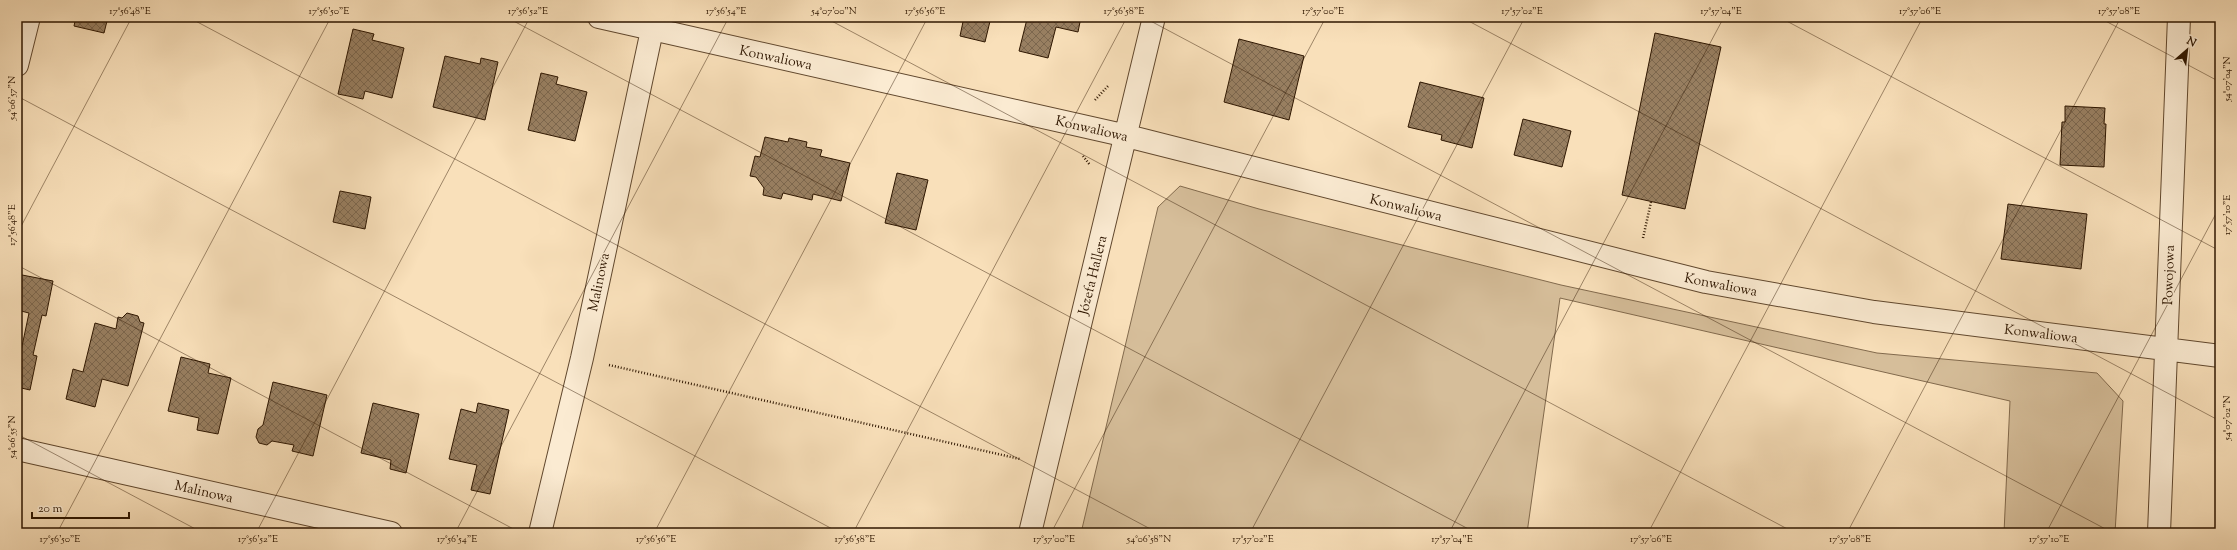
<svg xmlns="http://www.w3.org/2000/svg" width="2237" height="550" font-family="'Sorts Mill Goudy',serif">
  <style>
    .green { fill: #d6be9a; stroke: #826a4d }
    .building { fill: url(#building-cross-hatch); stroke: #2e1600 }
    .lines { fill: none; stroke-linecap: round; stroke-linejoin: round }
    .minor-casing { stroke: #61482e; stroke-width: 24 }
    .path { stroke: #2e1600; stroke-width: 2.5; stroke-dasharray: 1 2; stroke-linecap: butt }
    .minor { stroke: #fbebd2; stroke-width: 22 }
    .ticks { fill: none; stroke: #2e1600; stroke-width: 1; stroke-opacity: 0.45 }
    .labels { text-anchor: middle; stroke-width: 3; stroke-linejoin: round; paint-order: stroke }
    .street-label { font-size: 14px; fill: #2e1600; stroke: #fbebd2 }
    .neatline { fill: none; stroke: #2e1600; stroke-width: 1.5 }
    .ticks-label { font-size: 10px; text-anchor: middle; fill: #2e1600 }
  </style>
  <defs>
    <pattern id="building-cross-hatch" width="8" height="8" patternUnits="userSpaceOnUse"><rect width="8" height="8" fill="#987f61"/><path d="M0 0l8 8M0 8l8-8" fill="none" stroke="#7c674e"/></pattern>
  </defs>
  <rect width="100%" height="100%" fill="#f9e0ba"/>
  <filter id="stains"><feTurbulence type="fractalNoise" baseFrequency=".005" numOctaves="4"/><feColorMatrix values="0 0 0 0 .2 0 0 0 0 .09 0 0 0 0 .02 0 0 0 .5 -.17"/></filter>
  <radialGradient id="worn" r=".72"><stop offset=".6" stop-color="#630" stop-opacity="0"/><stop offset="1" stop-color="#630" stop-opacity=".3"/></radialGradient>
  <path class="green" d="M1180 186 1259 209 1561 285 1877 353 2097 373 2123 401 2115 533H2004L2010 401 1560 298 1527 533H1081L1158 207Z"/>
  <path class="building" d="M76 17H108L104 33 74 26Z
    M964 17H991L985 42 960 36Z
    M1021 17H1081L1078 32 1056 27 1048 58 1019 51 1027 19Z
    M353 29 374 34 372 40 404 48 392 98 365 91 363 99 338 94Z
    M1655 33 1721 47 1685 209 1622 195Z
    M1239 39 1304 56 1289 120 1224 102Z
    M445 56 480 64 481 58 498 62 485 120 433 107Z
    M541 73 558 77 556 84 587 92 575 141 528 130Z
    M1420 82 1484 98 1472 148 1441 140 1442 135 1408 127Z
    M2065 106 2105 108 2104 124H2106L2104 167 2060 165 2062 122H2065Z
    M1523 119 1571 131 1562 167 1514 155Z
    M765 137 788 142 789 138 807 142 806 147 822 150 820 156 850 163 841 201 813 194 812 200 783 193 781 199 763 195 764 188 756 177 750 176 755 156 760 157Z
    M897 173 928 180 916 230 885 223Z
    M340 191 371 197 365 229 333 222Z
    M2008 204 2087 214 2081 269 2001 259Z
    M17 274 53 281 46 316 42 315 33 355 37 356 30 390 17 387V350L21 351 29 313 17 310Z
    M127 313 138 316 140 322 144 323 128 386 102 379 95 407 66 399 73 369 83 372 95 323 116 329 118 317 122 318Z
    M181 357 210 364 208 373 231 378 218 434 197 430 199 418 168 411Z
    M273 382 327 395 313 456 292 451 294 445 272 441 267 445 259 443 256 437 258 429 263 425Z
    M373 403 419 414 406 473 390 469 391 460 361 453Z
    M478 403 509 410 490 494 471 490 477 465 449 459 461 409 476 413Z
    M17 530 29 533H17Z"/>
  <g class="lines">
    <defs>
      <path id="minor" d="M599 17 1127 136 1706 282 1874 312 2220 356
        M17 65 29 17
        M17 449 391 533
        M540 533 582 358 652 30
        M1030 533 1154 17
        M2159 533 2179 17"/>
    </defs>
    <use href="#minor" class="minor-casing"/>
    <path class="path" d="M1095 100 1108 86
      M1083 156 1090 165
      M1643 238 1651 202
      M609 365 1020 459"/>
    <use href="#minor" class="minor"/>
  </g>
  <path class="ticks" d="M188 17 1158 533M506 17 1476 533M824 17 1795 533M1143 17 2113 533M1461 17 2220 421M1779 17 2220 251M2098 17 2220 82M17 96 840 533M17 234 132 17M17 265 521 533M17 434 203 533M57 533 331 17M256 533 530 17M455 533 729 17M654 533 928 17M853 533 1127 17M1051 533 1326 17M1250 533 1525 17M1449 533 1724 17M1648 533 1923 17M1847 533 2121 17M2046 533 2220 206"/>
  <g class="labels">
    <g class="street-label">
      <text transform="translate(776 57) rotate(12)" y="5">Konwaliowa</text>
      <text transform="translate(1092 128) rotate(13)" y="5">Konwaliowa</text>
      <text transform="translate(1406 207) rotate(14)" y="5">Konwaliowa</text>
      <text transform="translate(1092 275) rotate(-76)" y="5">Józefa Hallera</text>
      <text transform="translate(2168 275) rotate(-88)" y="5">Powojowa</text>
      <text transform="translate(598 282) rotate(-78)" y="5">Malinowa</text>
      <text transform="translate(1721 284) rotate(11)" y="5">Konwaliowa</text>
      <text transform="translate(2041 333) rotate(7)" y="5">Konwaliowa</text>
      <text transform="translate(204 491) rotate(13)" y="5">Malinowa</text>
    </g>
  </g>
  <rect width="2237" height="550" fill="none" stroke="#f9e0ba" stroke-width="44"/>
  <g transform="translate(2187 50) rotate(28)" stroke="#fbebd2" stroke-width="3" paint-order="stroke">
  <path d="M0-3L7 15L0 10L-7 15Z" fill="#2e1600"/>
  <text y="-6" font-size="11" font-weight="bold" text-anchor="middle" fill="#2e1600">N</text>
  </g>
  <path d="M32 512v6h97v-6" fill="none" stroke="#2e1600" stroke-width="2"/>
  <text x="38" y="512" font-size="12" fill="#2e1600" stroke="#fbebd2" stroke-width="3" paint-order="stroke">20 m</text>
  <rect x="22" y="22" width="2193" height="506" class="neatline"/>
  <g class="ticks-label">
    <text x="130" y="14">17°56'48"E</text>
    <text x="329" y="14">17°56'50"E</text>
    <text x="528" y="14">17°56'52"E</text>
    <text x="726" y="14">17°56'54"E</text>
    <text x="834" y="14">54°07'00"N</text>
    <text x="925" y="14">17°56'56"E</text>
    <text x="1124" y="14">17°56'58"E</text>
    <text x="1323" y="14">17°57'00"E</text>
    <text x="1522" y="14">17°57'02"E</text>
    <text x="1721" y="14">17°57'04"E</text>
    <text x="1920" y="14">17°57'06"E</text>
    <text x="2119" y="14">17°57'08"E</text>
    <text transform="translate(2226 79) rotate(-90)" y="4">54°07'04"N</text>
    <text transform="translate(11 98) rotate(-90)" y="4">54°06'57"N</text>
    <text transform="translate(2226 215) rotate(-90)" y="4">17°57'10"E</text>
    <text transform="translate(11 225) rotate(-90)" y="4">17°56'48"E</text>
    <text transform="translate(2226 418) rotate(-90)" y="4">54°07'02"N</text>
    <text transform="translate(11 437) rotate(-90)" y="4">54°06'55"N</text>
    <text x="60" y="542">17°56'50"E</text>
    <text x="258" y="542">17°56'52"E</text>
    <text x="457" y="542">17°56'54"E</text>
    <text x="656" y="542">17°56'56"E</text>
    <text x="855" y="542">17°56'58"E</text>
    <text x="1054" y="542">17°57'00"E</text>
    <text x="1149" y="542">54°06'58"N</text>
    <text x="1253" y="542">17°57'02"E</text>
    <text x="1452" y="542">17°57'04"E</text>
    <text x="1651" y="542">17°57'06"E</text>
    <text x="1850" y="542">17°57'08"E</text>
    <text x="2049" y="542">17°57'10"E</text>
  </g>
  <rect width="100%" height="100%" filter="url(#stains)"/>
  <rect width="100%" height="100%" fill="url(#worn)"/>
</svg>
